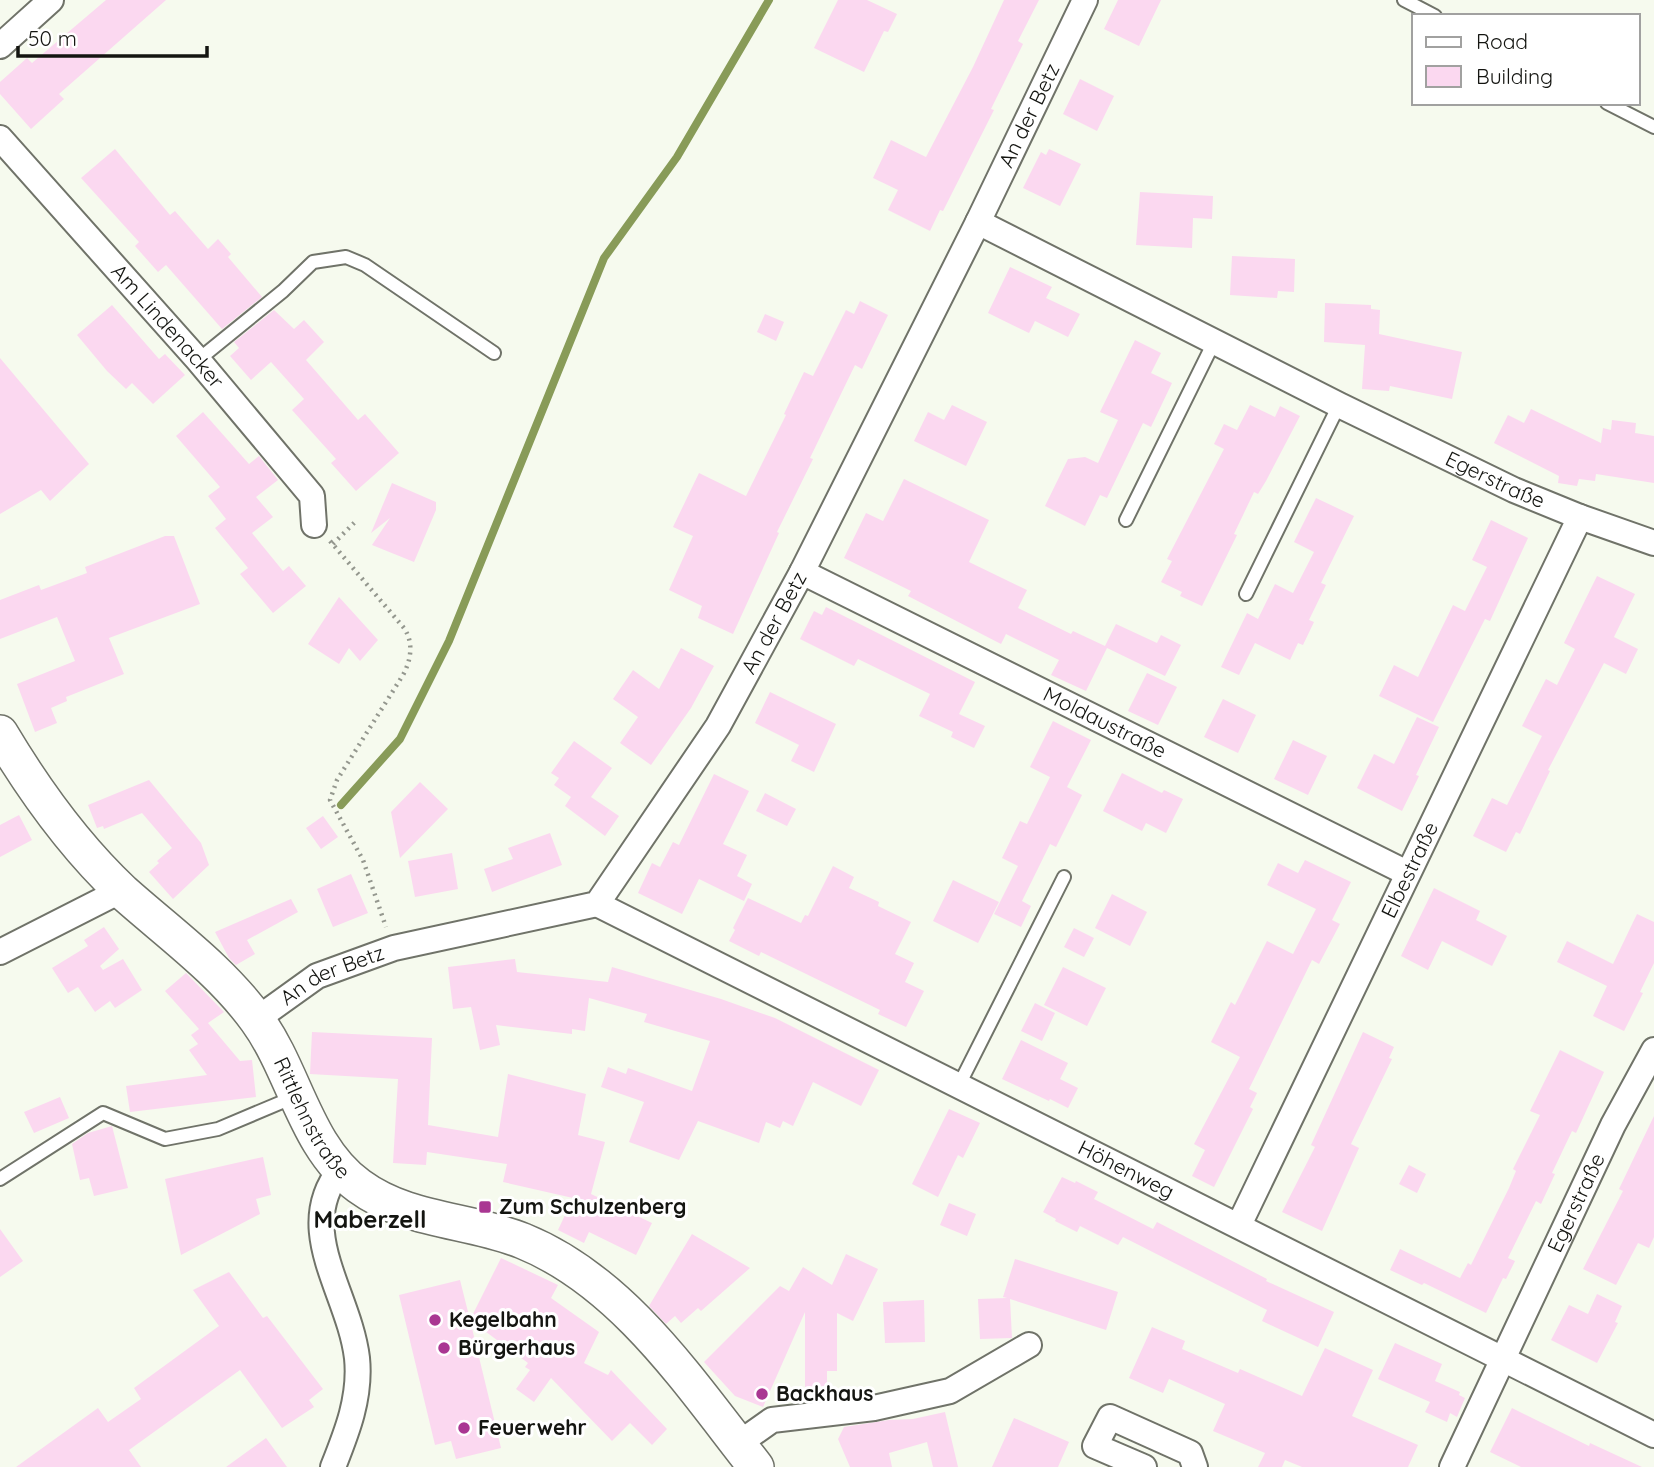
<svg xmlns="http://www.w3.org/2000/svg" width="1654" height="1467" font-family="Quicksand,sans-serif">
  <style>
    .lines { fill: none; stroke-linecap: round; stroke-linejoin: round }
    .stream { stroke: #889b58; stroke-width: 8 }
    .building { fill: #fbd8f0 }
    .lane-casing { stroke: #707369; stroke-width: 16 }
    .street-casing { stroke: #707369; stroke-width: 28 }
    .secondary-casing { stroke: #707369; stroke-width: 38 }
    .path { stroke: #94978e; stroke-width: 4.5; stroke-dasharray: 2 5; stroke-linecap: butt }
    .lane { stroke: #fff; stroke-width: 12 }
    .street { stroke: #fff; stroke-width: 24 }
    .secondary { stroke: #fff; stroke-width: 35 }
    .poi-dot { fill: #a93792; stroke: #fff; stroke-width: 2.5 }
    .labels { text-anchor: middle; stroke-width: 6; stroke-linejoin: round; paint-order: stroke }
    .street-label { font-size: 21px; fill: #141511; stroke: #fff }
    .poi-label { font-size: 21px; font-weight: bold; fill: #141511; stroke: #fff; text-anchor: start }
    .quarter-label { font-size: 24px; font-weight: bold; fill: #141511; stroke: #fff }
  </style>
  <rect width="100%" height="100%" fill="#f6faee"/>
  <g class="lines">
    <path class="stream" d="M341 805 400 739 449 641 604 258 677 157 769 0"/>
  </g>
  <path class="building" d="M106 0H166L59 94 64 99 31 129 0 94V82L27 58 32 63Z
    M838 0H867L897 14 888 32 884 31 864 72 814 48Z
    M1004 0H1039L1018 41 1023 44 991 109 994 110 943 211 940 210 930 231 888 210 898 190 873 178 891 140 926 157 973 67Z
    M1118 0H1161L1139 46 1104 29Z
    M1080 79 1114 96 1097 131 1063 114Z
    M115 149 170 215 175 211 208 249 218 239 231 254 228 257 262 297 222 329 166 265 158 272 135 246 139 242 81 178Z
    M1049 149 1081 164 1060 206 1023 188 1041 152 1046 155Z
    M1140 192 1213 196 1212 219 1193 218 1192 248 1136 245Z
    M1232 256 1295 259 1294 292 1278 291 1277 298 1230 295Z
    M1010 267 1052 287 1046 298 1080 314 1068 337 1035 321 1029 333 988 313Z
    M860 301 888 315 862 369 855 365 810 458 813 459 777 532 779 533 733 634 698 618 702 606 669 590 693 536 673 527 699 473 746 496 786 415 784 414 804 372 813 376 846 310 854 314Z
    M1325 303 1371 305V309L1380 310 1379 334 1462 352 1452 399 1390 386 1389 391 1362 389 1365 345 1324 342Z
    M112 305 159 359 165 354 185 375 153 404 132 383 126 389 107 371 77 335Z
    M274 310 294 329 304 320 324 342 306 360 358 420 365 414 399 453 356 491 331 463 336 459 292 410 304 399 271 362 251 380 230 356 239 348 234 342Z
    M765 314 784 322 776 341 757 332Z
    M1135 340 1161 353 1151 373 1172 383 1151 427 1143 423 1107 498 1100 495 1085 526 1045 506 1068 459 1085 457 1098 463 1118 420 1100 412Z
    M0 358 89 464 50 501 41 490 0 514Z
    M952 405 987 422 966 466 914 441 928 412 944 420Z
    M1250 405 1275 417 1280 406 1300 416 1266 481 1258 494 1254 492 1234 534 1237 535 1202 606 1180 596 1182 592 1161 582 1172 561 1167 559 1224 449 1214 444 1224 424 1237 430Z
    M1531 409 1601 443 1603 428 1611 430 1612 420 1636 423 1635 433 1654 436V483L1596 474 1595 481 1579 479 1577 486 1558 483 1559 476 1494 443 1508 415 1524 423Z
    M203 412 249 464 259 456 278 480 256 497 273 517 252 533 283 571 289 566 306 586 273 613 240 574 248 568 215 528 226 519 208 496 220 487 176 436Z
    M904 479 989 520 969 562 1027 590 1018 608 1071 634 1073 631 1105 646 1116 624 1157 643 1161 635 1181 645 1165 676 1107 648 1086 691 1051 675 1059 660 1006 634 1001 644 908 596 911 591 844 558 866 513 883 521Z
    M392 483 436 502V510L414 562 372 545 390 518 371 533Z
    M1316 498 1354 516 1321 583 1326 585 1309 620 1314 622 1303 645 1298 643 1290 660 1255 643 1239 675 1221 667 1247 613 1258 619 1275 584 1293 593 1314 552 1294 542Z
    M1491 520 1528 538 1490 621 1485 619 1433 722 1379 696 1394 665 1418 677 1453 605 1465 611 1487 567 1472 560Z
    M165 536H174L200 604 109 638 124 674 66 697 67 701 51 708 57 723 35 732 17 684 75 661 57 617 0 639V600L39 585 41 590 87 573 85 567Z
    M1597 576 1635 594 1614 637 1638 649 1626 674 1604 663 1548 770 1550 771 1520 834 1516 832 1506 852 1473 836 1492 798 1507 805 1542 736 1522 726 1546 679 1557 685 1575 649 1564 643Z
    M339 597 378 640 360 661 349 648 339 664 308 644Z
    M826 607 975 682 959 714 985 726 974 748 951 737 953 732 919 716 930 694 858 659 854 666 800 639 814 611 822 615Z
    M681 648 714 666 691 708 651 765 620 743 638 717 613 699 633 670 659 689Z
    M1147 673 1177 687 1158 725 1128 711Z
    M770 692 836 724 814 772 791 761 799 745 755 723Z
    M1223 699 1256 715 1238 753 1204 737Z
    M1417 717 1439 727 1416 775 1419 776 1402 811 1357 788 1374 754 1394 764Z
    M1053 721 1091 740 1067 787 1082 795 1056 847 1050 844 1022 901 1031 906 1021 927 994 914 1018 866 1002 858 1020 821 1027 824 1050 777 1030 767Z
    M1293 740 1327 756 1308 795 1274 779Z
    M574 741 612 768 591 797 619 816 605 836 565 806 571 797 554 785 559 778 551 773Z
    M1122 773 1162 793 1164 790 1183 799 1166 833 1146 823 1142 831 1103 811Z
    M714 774 749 791 723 844 747 855 737 876 752 884 744 901 699 879 682 914 638 893 652 863 660 867 673 842 679 845Z
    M149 780 201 843 209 865 173 899 149 872 159 863 157 861 172 848 142 813 104 829 103 826 97 828 88 805Z
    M420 782 448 809 400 858 391 812Z
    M765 793 796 809 787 826 756 811Z
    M19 815 32 840 0 857V825Z
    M323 816 338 837 321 849 306 828Z
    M550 833 562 865 492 892 484 869 513 859 508 848Z
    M452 853 458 889 415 897 408 861Z
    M1305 860 1351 882 1332 920 1340 924 1319 964 1312 960 1249 1089 1257 1093 1250 1107 1253 1109 1214 1187 1192 1176 1205 1150 1194 1144 1240 1057 1211 1042 1231 1002 1235 1005 1267 941 1293 954 1316 909 1267 885 1278 863 1298 873Z
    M833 866 854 877 849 888 879 902 878 906 911 922 895 954 914 963 905 982 924 991 906 1027 878 1014 880 1010 761 952 759 956 729 941 735 930 733 928 748 898 801 923 805 915 808 916Z
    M351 874 368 913 333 927 317 889Z
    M953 880 999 902 978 943 933 921Z
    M1434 888 1480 911 1476 920 1507 936 1492 966 1442 941 1428 970 1401 956Z
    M1112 894 1147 912 1130 946 1095 928Z
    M291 899 298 912 247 940 255 954 236 965 229 958 215 932Z
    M1637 914 1654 922V963L1640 992 1643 993 1624 1031 1593 1016 1607 986 1557 962 1567 941 1613 964Z
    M104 927 119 949 100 966 103 970 123 959 142 990 115 1008 110 1001 95 1012 78 987 68 993 52 968 88 946 84 940Z
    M1074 928 1094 938 1084 957 1064 947Z
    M515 959 517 972 608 982 612 967 721 999 775 1018 879 1070 861 1106 813 1082 793 1126 783 1121 780 1128 766 1122 759 1143 698 1121 679 1160 629 1142 644 1102 601 1087 608 1067 626 1074 628 1068 692 1091 710 1041 644 1022 647 1014 589 998 585 1031 572 1029V1034L496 1025 500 1045 480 1050 471 1007 453 1009 448 967Z
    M1063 967 1106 988 1087 1026 1044 1005Z
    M186 973 224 1012 208 1023 240 1061 252 1060 256 1097 130 1112 126 1086 207 1075 189 1050 198 1044 191 1035 199 1029 165 991Z
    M1035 1003 1055 1013 1042 1041 1021 1031Z
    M312 1032 432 1038 428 1125 498 1137 508 1074 586 1094 578 1135 605 1142 591 1194 652 1223 636 1255 589 1232 584 1243 558 1230 573 1198 503 1182 507 1164 427 1152 426 1165 393 1163 398 1079 310 1074Z
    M1363 1032 1394 1047 1389 1058 1392 1059 1351 1144 1359 1148 1322 1231 1282 1212 1315 1147 1311 1145Z
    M1021 1040 1068 1063 1060 1079 1078 1088 1068 1108 1050 1099 1049 1101 1002 1079Z
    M1560 1050 1604 1072 1576 1133 1572 1131 1552 1173 1555 1174 1541 1204 1536 1201 1508 1258 1515 1261 1506 1279 1503 1278 1486 1313 1424 1283 1422 1285 1390 1270 1400 1249 1460 1278 1468 1263 1471 1265 1509 1188 1516 1171 1513 1169 1540 1115 1530 1111Z
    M60 1097 69 1118 34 1133 24 1112Z
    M949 1109 980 1123 963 1158 958 1155 938 1197 912 1184Z
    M1654 1116V1237L1649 1248 1638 1243 1616 1285 1583 1269 1623 1191 1619 1189Z
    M112 1126 128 1188 94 1196 89 1178 80 1180 72 1144 88 1133Z
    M263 1157 271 1195 256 1199 260 1214 181 1255 165 1179Z
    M1409 1165 1426 1174 1417 1193 1399 1184Z
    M1062 1177 1075 1183 1076 1181 1098 1192 1094 1199 1153 1229 1157 1222 1267 1279 1266 1281 1334 1312 1318 1347 1262 1321 1267 1310 1123 1237 1118 1245 1080 1226 1077 1232 1055 1221 1056 1219 1043 1212Z
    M949 1203 976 1214 967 1236 940 1225Z
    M0 1229 23 1261 0 1277Z
    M692 1234 750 1268 701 1311 698 1308 681 1323 675 1316 666 1324 649 1306Z
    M846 1254 878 1269 853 1321 837 1313V1371H827V1393H805V1312L763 1407 735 1396 704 1362 780 1286 789 1291 803 1267 832 1285Z
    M501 1258 558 1285 551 1298 599 1332 584 1363 608 1375 611 1370 667 1429 652 1445 630 1423 612 1441 551 1378 534 1402 516 1389 530 1370 525 1367 528 1363 470 1320 501 1448 456 1459 451 1441 435 1445 399 1295 460 1280 470 1320Z
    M1015 1259 1118 1292 1106 1330 1010 1299 1012 1338 980 1339 978 1299 1007 1298 1003 1297Z
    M229 1272 263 1318 267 1316 323 1389 309 1400 314 1407 282 1428 240 1370 129 1450 141 1467H16L98 1408 108 1422 141 1399 134 1388 219 1326 193 1290Z
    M1597 1294 1622 1306 1615 1322 1618 1323 1597 1363 1551 1340 1569 1305 1588 1314Z
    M924 1300 925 1342 885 1343 883 1302Z
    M1152 1327 1185 1341 1182 1349 1238 1373 1240 1369 1302 1396 1325 1348 1373 1370 1352 1416 1418 1445 1408 1467H1302L1285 1460 1282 1467H1258L1265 1453 1213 1431 1225 1404 1169 1379 1163 1393 1129 1378Z
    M1395 1343 1442 1364 1435 1381 1460 1392 1459 1395 1465 1398 1457 1417 1450 1413 1447 1422 1425 1412 1430 1402 1378 1379Z
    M1512 1408 1589 1446 1590 1443 1642 1467H1521L1490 1452Z
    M945 1412 958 1467H933L927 1442 889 1453 892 1467H850L838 1439 844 1427 889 1420 913 1419Z
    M1014 1418 1069 1442 1058 1467H992Z
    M266 1438 287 1467H226Z"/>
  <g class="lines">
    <defs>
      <path id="lane" d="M1404 0 1435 16
        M1607 103 1654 127
        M198 360 283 291 313 262 346 257 365 265 494 353
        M1126 520 1214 342
        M1246 594 1339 405
        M958 1087 1064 877
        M0 1179 103 1113 165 1139 218 1129 294 1097"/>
      <g id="street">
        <path d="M0 46 51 0"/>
        <path id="s1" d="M0 138 198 360 312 496 314 525"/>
        <path id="s2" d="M978 222 1339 405 1514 490 1580 517 1654 543"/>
        <path id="s3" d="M802 572 1407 873"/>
        <path id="s4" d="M597 904 1654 1435"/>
        <path d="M0 952 122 890"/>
        <path id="s5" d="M257 1019 317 976 394 948 597 904 718 726 802 572 978 222 1085 0"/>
        <path id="s6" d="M1239 1225 1580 517"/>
        <path d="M738 1444 772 1420 874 1408 950 1391 1029 1345"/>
        <path d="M333 1467C347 1432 361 1397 357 1358 349 1292 293 1230 340 1170"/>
        <path d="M1144 1467 1095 1446 1110 1417 1190 1453 1195 1467"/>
        <path id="s7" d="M1452 1467 1613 1125 1654 1050"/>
      </g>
      <g id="secondary">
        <path id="s8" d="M0 733C34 790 74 846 123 892 169 933 221 970 257 1020 295 1072 305 1147 359 1186 408 1222 469 1219 523 1241 624 1282 691 1385 756 1467"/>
      </g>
    </defs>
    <use href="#lane" class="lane-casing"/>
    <use href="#street" class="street-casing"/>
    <use href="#secondary" class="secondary-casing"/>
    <path class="path" d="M330 541 404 628C414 643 411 660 403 675L337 780 330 800 363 860 386 927
      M333 544 355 522"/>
    <use href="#lane" class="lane"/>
    <use href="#street" class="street"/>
    <use href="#secondary" class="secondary"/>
  </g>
  <g class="poi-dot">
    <rect x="478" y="1200" width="14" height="14" rx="3.5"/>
    <circle cx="435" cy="1320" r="7"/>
    <circle cx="444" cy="1348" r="7"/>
    <circle cx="762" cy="1394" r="7"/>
    <circle cx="464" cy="1428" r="7"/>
  </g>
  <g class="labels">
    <g class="street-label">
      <text dy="7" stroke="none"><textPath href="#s5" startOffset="1264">An der Betz</textPath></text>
      <text dy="7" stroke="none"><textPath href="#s1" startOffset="252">Am Lindenacker</textPath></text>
      <text dy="7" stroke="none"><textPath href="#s2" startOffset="578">Egerstraße</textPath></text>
      <text dy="7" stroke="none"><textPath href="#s5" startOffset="696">An der Betz</textPath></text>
      <text dy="7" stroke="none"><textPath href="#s3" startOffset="338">Moldaustraße</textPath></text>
      <text dy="7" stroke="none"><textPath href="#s6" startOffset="394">Elbestraße</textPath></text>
      <text dy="7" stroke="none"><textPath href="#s5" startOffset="88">An der Betz</textPath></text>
      <text dy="7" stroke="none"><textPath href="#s8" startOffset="500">Rittlehnstraße</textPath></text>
      <text dy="7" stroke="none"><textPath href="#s4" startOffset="592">Höhenweg</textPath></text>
      <text dy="7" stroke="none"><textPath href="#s7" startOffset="292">Egerstraße</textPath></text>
    </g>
    <g class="poi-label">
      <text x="499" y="1214">Zum Schulzenberg</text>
      <text x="449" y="1327">Kegelbahn</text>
      <text x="458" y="1355">Bürgerhaus</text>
      <text x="776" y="1401">Backhaus</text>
      <text x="478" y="1435">Feuerwehr</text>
    </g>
    <g class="quarter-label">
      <text x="370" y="1228">Maberzell</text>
    </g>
  </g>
  <rect x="1412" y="14" width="228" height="91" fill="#ffffff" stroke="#a1a1a0" stroke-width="2"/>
  <rect x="1426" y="37" width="35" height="10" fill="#ffffff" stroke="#a1a1a0" stroke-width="2"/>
  <text x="1476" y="49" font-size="21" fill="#141511">Road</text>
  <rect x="1426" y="66" width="35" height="21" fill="#fbd8f0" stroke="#a1a1a0" stroke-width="2"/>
  <text x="1476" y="84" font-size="21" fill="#141511">Building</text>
  <path d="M18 46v10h189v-10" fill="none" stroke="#141511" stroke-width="3.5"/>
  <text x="28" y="46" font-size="21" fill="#141511" stroke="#ffffff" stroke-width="5" paint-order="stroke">50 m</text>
</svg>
